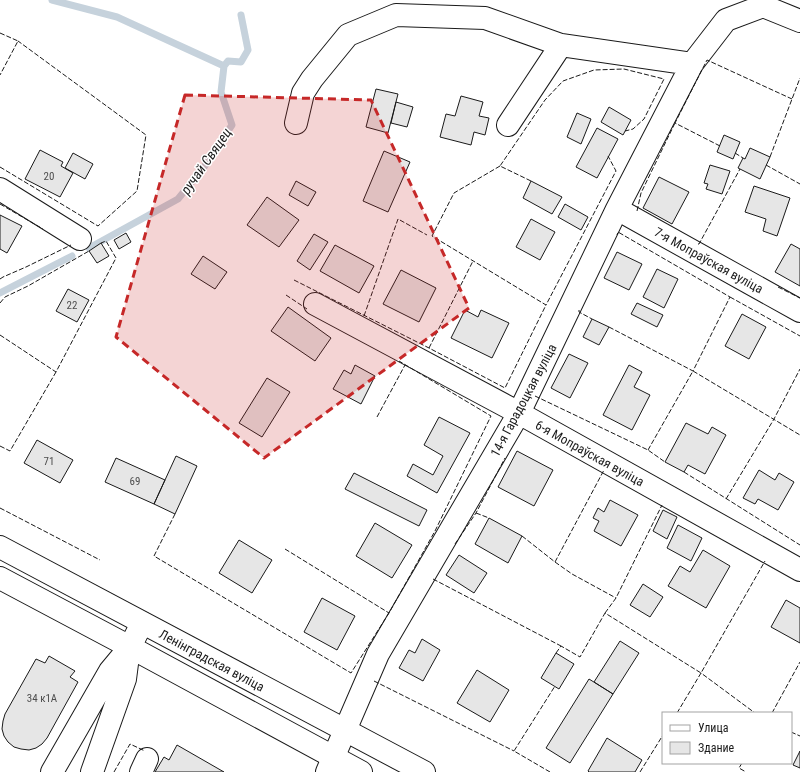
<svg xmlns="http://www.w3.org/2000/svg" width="800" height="772" font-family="'Roboto Condensed',sans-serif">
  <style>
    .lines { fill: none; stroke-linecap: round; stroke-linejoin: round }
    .stream { stroke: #c6d2dc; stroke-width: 7 }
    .building { fill: #e6e6e6; stroke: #1a1a1a }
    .minor-casing { stroke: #1a1a1a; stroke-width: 24 }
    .major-casing { stroke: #1a1a1a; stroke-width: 24 }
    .minor { stroke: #fff; stroke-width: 22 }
    .major { stroke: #fff; stroke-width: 22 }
    .fence { stroke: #1a1a1a; stroke-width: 1; stroke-dasharray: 5 2; stroke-linecap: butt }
    .marked { fill: #c62828; fill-opacity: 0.2; stroke: #c62828; stroke-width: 3; stroke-dasharray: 8 5; stroke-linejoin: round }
    .labels { text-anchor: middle; stroke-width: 3; stroke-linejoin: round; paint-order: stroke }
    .number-label { font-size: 11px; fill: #4d4d4d }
    .street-label { font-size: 13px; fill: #1a1a1a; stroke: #fff }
    .water-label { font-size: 14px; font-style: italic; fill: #1a1a1a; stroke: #fff }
  </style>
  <rect width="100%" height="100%" fill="#fff"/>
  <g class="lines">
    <path class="stream" d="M52 0 117 17 224 66
      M89 248 178 199 204 167 232 125 221 92 224 66 228 61 241 62 248 50 241 15
      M0 293 72 256"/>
  </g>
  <path class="building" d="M376 89 398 94 388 133 366 127Z
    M461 96 483 102 479 116 489 118 485 135 474 132 471 145 440 137 446 114 455 116Z
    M396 102 413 107 407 127 391 123Z
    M609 107 631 120 623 135 601 122Z
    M577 113 591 119 581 144 567 137Z
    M597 128 618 139 597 178 576 167Z
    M724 135 740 142 733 159 717 152Z
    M750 148 770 157 760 179 738 168 743 158 745 159Z
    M40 150 63 162 61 166 73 173 60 197 25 179Z
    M384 151 410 162 388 212 363 201Z
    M73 153 93 164 85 179 65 168Z
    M710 165 730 171 722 194 706 189 708 184 704 183Z
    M659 177 689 192 672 224 643 208Z
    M296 181 316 192 308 206 289 195Z
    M531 181 562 197 552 214 523 198Z
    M754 186 790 198 777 236 763 231 766 219 745 212Z
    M267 197 299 220 279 247 247 225Z
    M565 204 588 217 581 230 558 217Z
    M0 215 22 226 7 253 0 249Z
    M531 219 555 232 540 260 516 247Z
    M126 233 131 242 119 249 114 240Z
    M314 234 328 242 310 270 297 261Z
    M101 243 109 256 97 263 89 251Z
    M791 244 800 249V286L775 272Z
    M335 245 374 266 359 293 320 271Z
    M617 252 642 264 629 290 604 278Z
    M203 256 227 272 215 289 191 274Z
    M657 269 678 279 664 308 643 297Z
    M401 270 436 288 419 322 383 304Z
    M68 289 89 300 77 322 56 311Z
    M637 303 663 315 657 327 631 314Z
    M288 307 331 338 315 361 271 331Z
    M465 310 478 317 481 310 509 323 492 358 451 338Z
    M742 314 766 327 749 359 725 346Z
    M592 319 609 327 599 345 583 337Z
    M569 354 588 363 570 398 551 388Z
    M355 365 375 376 361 404 333 389 344 370 351 374Z
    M629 365 642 372 634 387 650 395 632 430 603 415Z
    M267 378 290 392 262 437 239 423Z
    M439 417 470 433 437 493 407 476 413 464 433 475 443 456 424 445Z
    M686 423 708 434 712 427 726 435 705 474 688 465 684 472 665 462Z
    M37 440 73 460 60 483 24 463Z
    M517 451 553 470 534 506 498 487Z
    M176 456 197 466 175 514 154 504Z
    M116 458 165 480 154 504 105 482Z
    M759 470 775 480 779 473 794 482 778 510 758 499 755 504 743 498Z
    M354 473 427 510 419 526 345 489Z
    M610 500 638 515 621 546 594 531 599 521 593 518 598 508 604 512Z
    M663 510 677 517 667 539 653 531Z
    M489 518 522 536 508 563 475 544Z
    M375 523 412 545 392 578 356 556Z
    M678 525 702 538 691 561 667 548Z
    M239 540 272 560 252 593 219 573Z
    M703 550 730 566 706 608 668 586 680 566 690 572Z
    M459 555 487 573 474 593 446 575Z
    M643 584 663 597 650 617 630 605Z
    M322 598 355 616 337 650 304 632Z
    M786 600 800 608V643L771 627Z
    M422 639 440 650 423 681 399 668 409 650 415 653Z
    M620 641 639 653 613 694 594 682Z
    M556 653 574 664 559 689 541 678Z
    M49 656 75 671 70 677 78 682 47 738 42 744 36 748 29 750 21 749 14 747 8 742 4 736 2 729 3 721 5 714 36 659 45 663Z
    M477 670 509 690 490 722 457 703Z
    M589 679 613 694 570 763 546 748Z
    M607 738 642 760 635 772H589L588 771Z
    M177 745 224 772H155L164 757 169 760Z
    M800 751V768L793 765Z"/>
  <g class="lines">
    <defs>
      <path id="minor" d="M296 123 303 93 312 79 348 35 396 15 485 18 561 45 692 64
        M508 125 561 45
        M0 189 80 239
        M617 209 800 311
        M315 304 519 413 800 570
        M52 772 110 671 130 647 142 623
        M92 772 125 679 129 648
        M141 772 147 759
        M327 772 378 654 519 413 617 209 692 64 726 20 763 6 800 21"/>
      <path id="major" d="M0 547 424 772
        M0 578 130 647 361 772"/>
    </defs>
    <use href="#minor" class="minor-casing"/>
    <use href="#major" class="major-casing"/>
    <use href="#minor" class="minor"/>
    <use href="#major" class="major"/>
    <path class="fence" d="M0 33 18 41 0 75
      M720 146 675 123 707 60 792 99
      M735 153 743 158
      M770 157 800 78
      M766 165 800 184
      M500 166 454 193 432 236 546 305 616 171 608 156
      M0 167 98 226 137 191 146 135 18 41
      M531 181 500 166 545 100 563 81 594 70 624 69 664 79 644 119 633 129 625 131
      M0 204 43 229
      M637 211 641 193 675 123
      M698 244H699L740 169
      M0 279 3 277 26 267 71 245
      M294 280 429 348 505 388 546 305
      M778 287 800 298
      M286 295 307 309
      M730 297 800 336
      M0 303 5 297 28 286 89 251
      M579 310V312L592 319
      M364 316 398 219 427 235
      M609 327 693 371 730 297 618 232 617 235
      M0 335 56 372 116 258 106 241 101 243
      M429 348 473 261
      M535 396 648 450 665 462
      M377 417 405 365
      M0 446 10 451 56 372
      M648 450 693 371 800 435
      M684 472 800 545
      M726 499 774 419 800 369
      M0 508 100 560
      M476 513 489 518
      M175 514 154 556 351 673 389 613 435 531 491 416 399 361
      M522 536 555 562 572 574 616 598
      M455 544 476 513 505 458
      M285 549 389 613
      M555 562 604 470
      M433 579 561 646
      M605 613 616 598 662 505
      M556 653 561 646 580 657 605 613 701 673 765 561
      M374 681 514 751
      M677 713 701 673 755 713
      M772 713 800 662
      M791 732 800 736
      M742 763 739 768 746 772
      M114 772 130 744 145 751
      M550 772 514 751 555 686
      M640 772 663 735"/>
  </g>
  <path class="marked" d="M185 95 371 100 469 308 264 458 116 337Z"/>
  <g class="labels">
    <g class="number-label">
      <text x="49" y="180">20</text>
      <text x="72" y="309">22</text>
      <text x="49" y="465">71</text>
      <text x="135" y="485">69</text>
      <text x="42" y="702">34 к1А</text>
    </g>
    <g class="street-label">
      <text transform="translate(709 260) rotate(29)" y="5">7-я Мопраўская вуліца</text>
      <text transform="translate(523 400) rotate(-62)" y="5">14-я Гарадоцкая вуліца</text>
      <text transform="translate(590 453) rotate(29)" y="5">6-я Мопраўская вуліца</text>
      <text transform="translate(212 660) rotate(28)" y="5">Ленінградская вуліца</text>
    </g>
    <g class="water-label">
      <text transform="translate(206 161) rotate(-55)" y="5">ручай Свяцец</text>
    </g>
  </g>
  <rect x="662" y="712" width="130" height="52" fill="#ffffff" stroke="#a3a3a3"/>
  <rect x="670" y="725" width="20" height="6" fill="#ffffff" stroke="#a3a3a3"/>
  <text x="698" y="732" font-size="12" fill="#1a1a1a">Улица</text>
  <rect x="670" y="742" width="20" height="12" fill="#e6e6e6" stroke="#a3a3a3"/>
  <text x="698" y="752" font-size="12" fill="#1a1a1a">Здание</text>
</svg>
